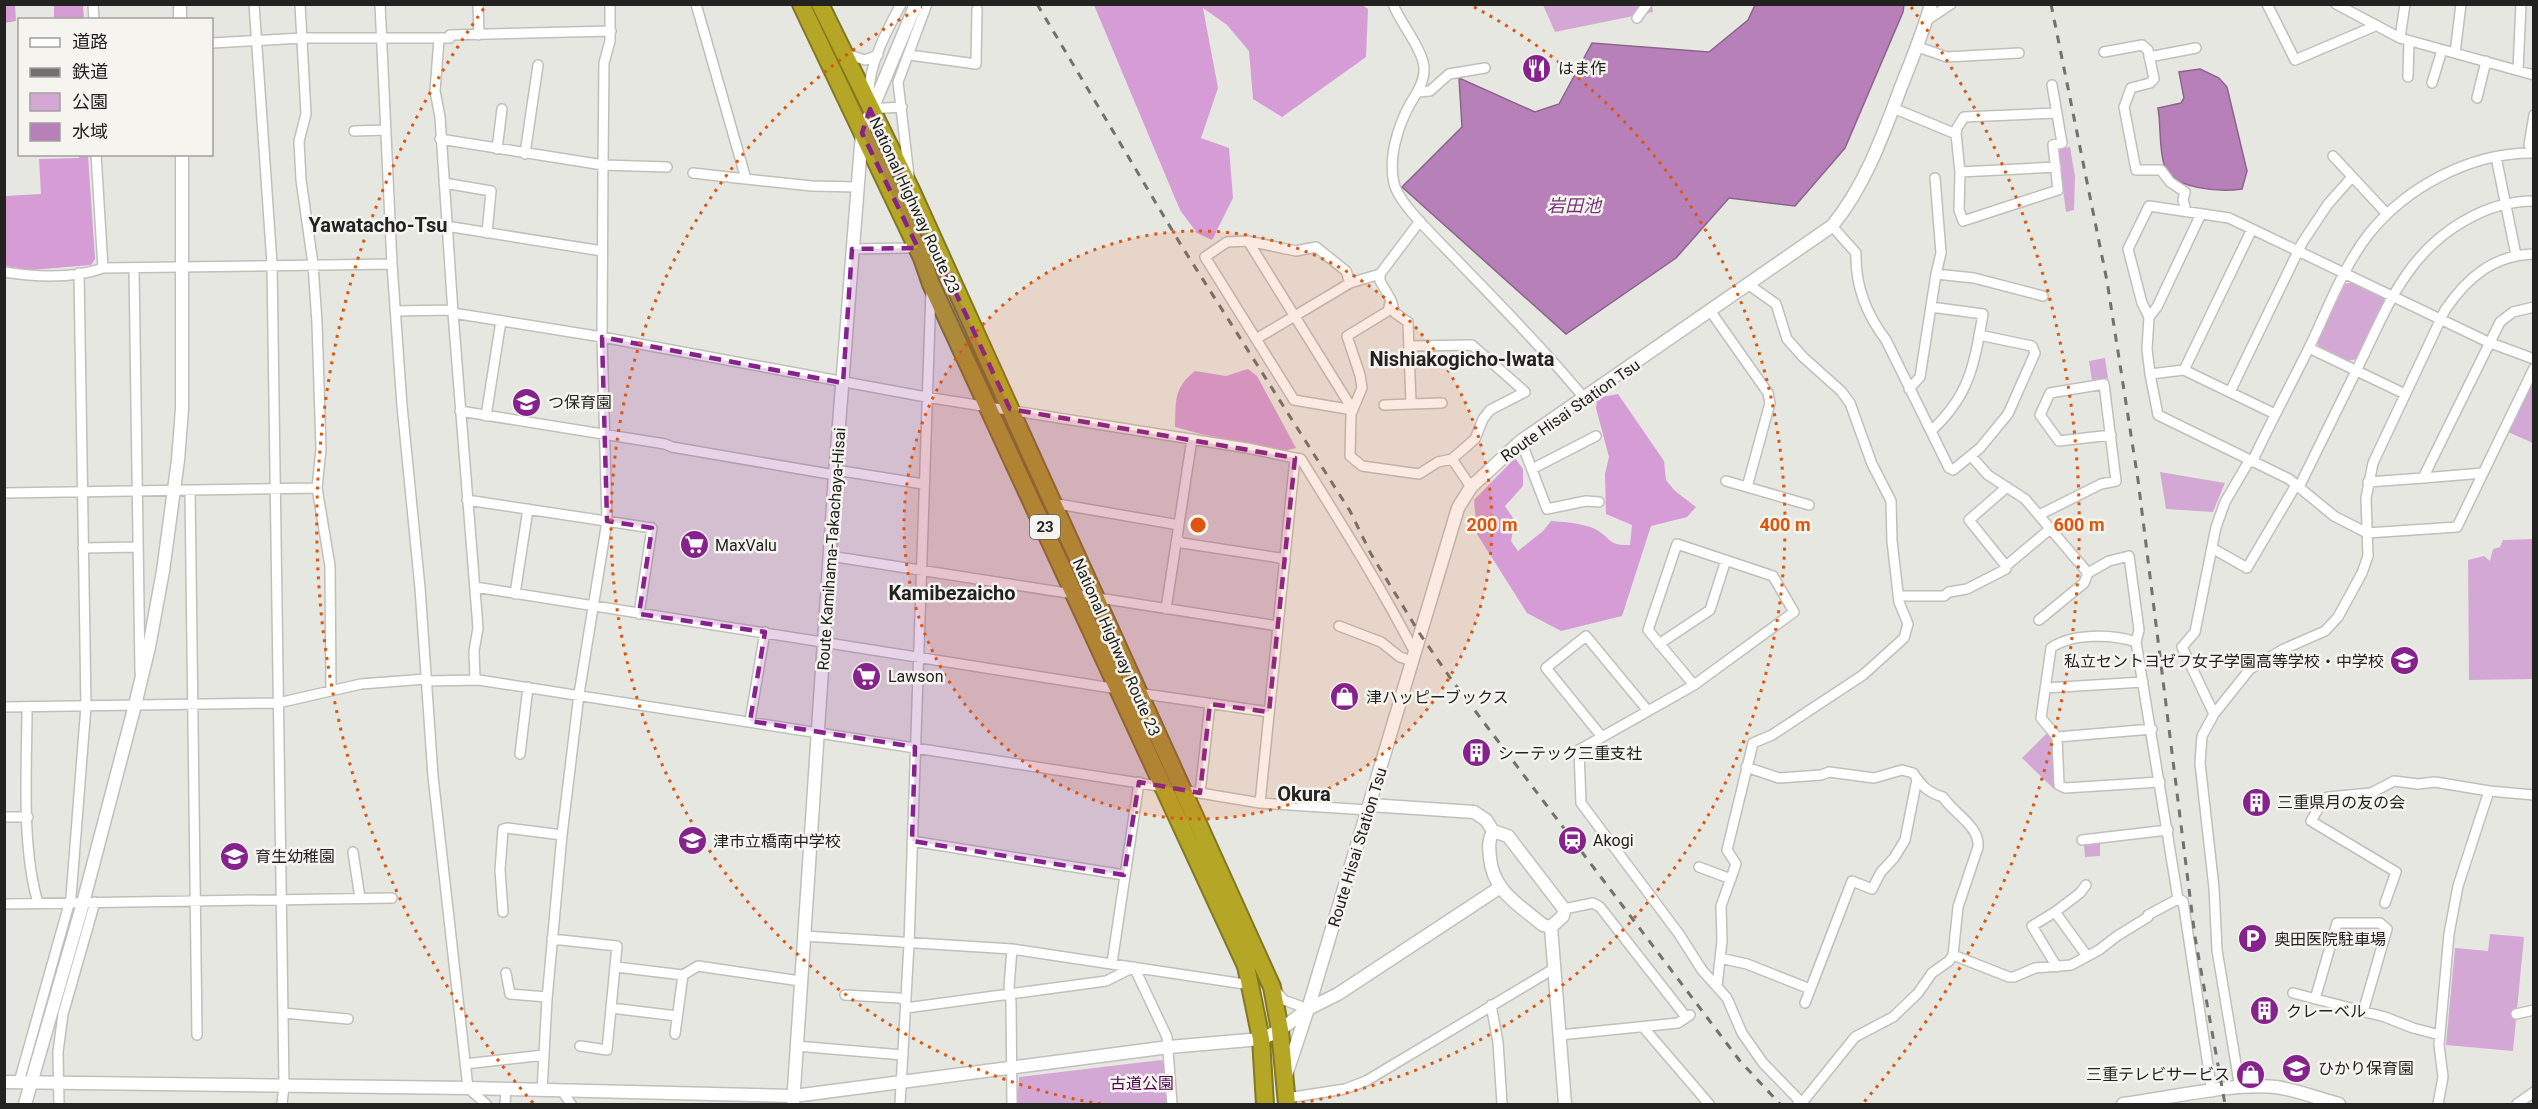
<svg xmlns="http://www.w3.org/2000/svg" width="2538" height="1109" font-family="Roboto,'Noto Sans JP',sans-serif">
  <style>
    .green { fill: #d4a8d4 }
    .forest { fill: #d59cd6 }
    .water { fill: #b880b9; stroke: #8b648b; stroke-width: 1.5 }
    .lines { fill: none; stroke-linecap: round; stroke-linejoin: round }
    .street-casing { stroke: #c0bfbb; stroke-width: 12 }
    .secondary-casing { stroke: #c0bfbb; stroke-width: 15 }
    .highway-casing { stroke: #827824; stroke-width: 20 }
    .street { stroke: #fff; stroke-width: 9 }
    .secondary { stroke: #fff; stroke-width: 12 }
    .highway { stroke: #b5a626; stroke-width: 16 }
    .rail { stroke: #71716e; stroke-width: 3; stroke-dasharray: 8 8; stroke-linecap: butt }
    .marked { fill: #86228b; fill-opacity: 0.2; stroke: #86228b; stroke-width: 4.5; stroke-dasharray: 12 8; stroke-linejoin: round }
    .ring { fill: none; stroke: #de560d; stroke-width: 3; stroke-dasharray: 3 6 }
    .labels { text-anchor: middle; stroke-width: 5; stroke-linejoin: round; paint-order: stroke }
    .shield { fill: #f5f4ef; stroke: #61615f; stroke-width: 1.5 }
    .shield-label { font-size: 15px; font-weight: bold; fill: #222221 }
    .poi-label { font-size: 16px; fill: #222221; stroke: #f5f4ef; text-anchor: start }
    .street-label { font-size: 16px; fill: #222221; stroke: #f5f4ef }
    .park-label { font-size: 16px; fill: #4d0551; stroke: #f5f4ef }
    .water-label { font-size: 18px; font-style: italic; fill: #77337a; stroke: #f5f4ef }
    .quarter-label { font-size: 20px; font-weight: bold; fill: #222221; stroke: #f5f4ef }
    .centre { fill: #de560d; stroke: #f5f4ef; stroke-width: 3 }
    .ring-label { font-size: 18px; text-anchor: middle; font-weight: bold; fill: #de560d; stroke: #f5f4ef; stroke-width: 5; stroke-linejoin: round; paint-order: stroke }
  </style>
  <rect width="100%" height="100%" fill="#e7e7e2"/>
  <path class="green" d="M1543 5H1652L1653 12 1555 32Z
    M2070 147 2075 177 2074 210 2066 212 2058 154 2060 149Z
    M2352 282 2383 297 2385 302 2357 359 2348 361 2319 348 2317 341 2345 284Z
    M2105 358 2108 378 2092 381 2089 361Z
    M2533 378V443L2508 432Z
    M2160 472 2225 483 2213 512 2166 509Z
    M2533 539V679L2469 680 2468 560 2484 556 2490 561 2493 549 2500 547 2503 540Z
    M2047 733 2052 738 2054 789 2022 758Z
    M2084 844H2100V856L2085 857Z
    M2490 934 2524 937 2513 1051 2446 1045 2455 948 2488 951Z
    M1161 1060 1164 1061 1167 1104H1017L1019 1077Z"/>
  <path class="forest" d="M4 5H15L16 21 5 23Z
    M54 5H83L84 19H54Z
    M1094 5H1362L1368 9 1366 57 1282 117 1253 99 1249 51 1227 25 1203 8 1218 88 1201 138 1229 148 1233 198 1212 240 1197 233 1180 210Z
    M80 155H88L95 259 91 265 31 270 5 266V196L41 194 39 159 79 158Z
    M1248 369 1257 376 1296 448 1283 451 1201 434 1175 427C1176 402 1173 388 1195 371L1226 376Z
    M1618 394 1664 461 1666 480 1675 491 1696 507 1687 517 1651 526 1622 616 1561 631 1527 613 1477 534 1474 500 1515 458 1523 469V486L1505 506 1515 521 1511 541 1518 551 1543 531 1551 521C1565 522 1579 523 1593 528 1611 536 1606 546 1630 545L1632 525 1606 514 1605 474 1609 457 1596 408 1597 398Z"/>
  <path class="water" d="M1755 5H1904L1903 12 1845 148 1795 206 1729 198 1676 258 1566 334 1402 187 1462 127 1459 78 1535 112 1559 104 1592 43 1709 52 1748 20Z
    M2200 69 2219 78 2227 87 2247 171 2242 189C2220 192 2171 190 2164 164 2159 148 2161 125 2158 108L2181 103 2184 98 2179 72Z"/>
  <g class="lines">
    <defs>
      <path id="street" d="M93 4 94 20
        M254 4 272 264 284 1086 282 1104
        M300 4 306 114 299 141 301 180 313 264 317 323 321 449 317 488 330 566 331 691
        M380 4 392 264 402 406 420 588 433 776 468 1088 486 1104
        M478 4 479 35
        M696 4 746 179 812 186 857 187
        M1393 4C1400 23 1425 52 1424 70 1424 83 1416 94 1410 104 1398 126 1388 158 1394 183 1398 203 1436 238 1451 254 1496 301 1543 348 1585 399
        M2267 4 2295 60 2375 26
        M2336 4 2400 38 2534 75
        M1637 18 1647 4
        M1927 20 1951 4
        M450 35 611 31
        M2400 38 2405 4
        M439 39 435 91 440 117 453 313
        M212 43 302 38H450
        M1918 47 1947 57 2019 53
        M2104 52 2142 45 2148 50 2154 79 2150 83 2131 88 2124 107 2136 170H2161L2170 182 2185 192 2183 200 2186 211
        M2455 53 2461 4
        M846 54 865 60 878 55
        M910 55 976 64 977 9
        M2149 57 2196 48
        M2518 70 2521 4
        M2408 77 2409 41
        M2432 83 2442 50
        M1418 92 1430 91 1449 74 1485 68
        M869 95C868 66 887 30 901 4
        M2477 98 2486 61
        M1893 108 1956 134 1960 172 1959 210 1963 221 2058 190 2053 145 2062 143 2052 85
        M868 109 902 107
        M354 131 386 130
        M1956 134 1957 128 1964 117 2057 113
        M440 139 603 165 667 167
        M2529 145 2534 115
        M497 149 502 109
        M96 154 103 268
        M525 154 538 65
        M2333 156 2387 214
        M2496 157 2516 255
        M1960 172 2056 167
        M693 173 746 179
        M909 176 898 82 927 4
        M444 183 491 191 487 233
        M446 226 602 251
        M1832 226 1856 253C1855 285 1867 315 1886 340L1949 468 1953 470 1980 448 2008 414 2035 353 2032 346 1979 335
        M2252 229 2184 370 2275 414
        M1248 241 1353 410
        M852 249 907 248 917 246
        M134 268 140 672
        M4 272C36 277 73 279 103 268L392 264
        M1380 274V281L1391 300 1388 311 1347 336 1360 375 1362 388 1351 414 1350 456 1362 466 1419 474 1438 462 1452 459 1471 487
        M1936 274 1974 278 2043 296
        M395 311 452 310
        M1711 312 1768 393 1770 403 1747 487 1809 505
        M2149 317 2157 307 2201 214
        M1256 339 1350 283
        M1410 346 1472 345 1525 392 1490 410 1483 419 1475 439 1452 459
        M2309 348 2405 394
        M2534 359 2488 342 2229 218 2149 206 2128 249 2142 303 2149 317 2147 349 2150 374 2158 415 2289 479 2334 516 2367 533 2457 527 2534 368
        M2150 374 2184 370
        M1909 389 1920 377 1936 274 1941 253 1935 178
        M2230 392 2302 243 2328 204 2352 177
        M1411 404 1442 403
        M1384 405 1411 404 1408 322 1395 313 1391 300
        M1353 410 1294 400 1205 257 1227 242 1248 241 1296 251 1316 247 1346 271 1350 283 1380 274 1420 221
        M460 411 665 444 672 447 835 475
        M486 416 501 321
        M1931 431C1970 395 1974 365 1983 314L1931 307
        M1521 441 1547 509 1586 501 1599 502
        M1971 456 1988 475 2025 499 2088 573
        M1295 458 1301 459C1340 522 1380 585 1414 651
        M2252 462C2270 424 2290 386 2309 348 2327 311 2342 269 2368 235 2406 187 2471 152 2534 153
        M1532 469 1596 436
        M836 470 923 484
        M2423 478 2483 473
        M1726 481 1747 487
        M2368 482 2423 478 2500 322 2513 312 2534 307
        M2007 487 1969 520 2006 566 2050 529
        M2299 487C2319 447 2339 405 2359 365 2387 308 2406 254 2464 221 2486 208 2508 201 2534 201
        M190 490 197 1035
        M4 493 317 488
        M467 500 652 528 639 614
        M1052 503 1179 525
        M2039 515 2101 484 2116 481 2104 384 2050 393 2040 415 2059 441 2111 435
        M1177 539 1182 543 1280 558 1285 561
        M1677 544 1773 576 1794 612 1694 685 1648 630Z
        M83 548 138 547
        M2212 548 2247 568 2296 485
        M830 556 1278 626
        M475 587 1118 689
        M515 594 528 509
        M1898 596H1944L1949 592 1967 589 2006 569V566
        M1166 609 1192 439
        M1339 626 1381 642 1400 657 1412 661
        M2136 642C2113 634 2071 633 2051 648L2041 718 2057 737 2059 785 2065 788 2160 782
        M1659 644 1710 610 1726 560
        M475 679 474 651 478 628 453 313 602 337 926 397 1247 448 1295 458 1260 803
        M426 681 479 680 1165 787
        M1694 685 1579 750 1581 803 1679 934 1702 970 1727 998 1742 1033 1763 1063 1798 1099V1104
        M2045 688 2143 682
        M1138 693 1269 712
        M4 707 278 703 361 684 426 679
        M27 707C27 767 21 846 38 903
        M2214 714 2182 647 2195 632 2216 527 2225 502 2249 461
        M750 721 765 632
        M1602 737 1546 668 1586 636 1648 711
        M2057 737 2152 729
        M520 754 528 687
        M1746 767 1779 778 1821 775 1829 772 1874 778 1902 770 1913 773C1922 786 1927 792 1943 797 1953 813 1980 826 1978 847L1958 907 1953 955 1949 961 1932 973 1918 993 1893 1017 1855 1037 1801 1104
        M1182 790 1260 803 1368 810
        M1200 793 1210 704
        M4 817H28
        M2082 840 2168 830
        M912 841 1124 875
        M353 852 360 898
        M1699 867 1731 879
        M2178 899 2183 901 2212 1092
        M2385 903 2396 872 2311 821 2323 800 2328 797 2371 793 2394 781 2418 784 2435 782 2489 791 2534 795
        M4 904 392 898
        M1564 909 1593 903 1600 907 1686 1017
        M503 912 500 870 503 829 507 828 562 835
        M2055 912 2080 893 2086 885
        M804 936 1012 949 1251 985
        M552 939 617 946 607 1050 580 1046
        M1953 955 2009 977H2014L2035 968 2071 965 2099 950 2117 936 2148 917V915L2178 899 2136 642 2139 630 2129 556 2109 561 2088 573 2084 583 2039 620
        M1720 958 1747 964 1810 989
        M1112 963 1139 782
        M616 967 683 975
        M1134 967 1167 1037 1172 1104
        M2057 967 2032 926 2055 912 2087 956
        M506 973 510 994 547 997
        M1717 986 1722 941 1721 906 1736 864 1727 850 1753 743 1772 735 1863 675 1904 638 1908 624 1899 602 1892 541 1891 501 1872 464 1850 403 1841 391 1803 357 1787 339 1776 304 1749 285
        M1276 991 1284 1000 1308 1009
        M2293 993 2385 1017 2413 1028 2440 1035
        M845 995 899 998 905 1000
        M2315 999 2337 923H2380L2387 929 2363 1012
        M1805 1003 1852 881 1872 889 1881 872 1894 858 1905 840 1917 779
        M1491 1005 1498 1042 1502 1104
        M611 1008 677 1016
        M906 1008 1106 981 1134 967
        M283 1013 348 1019
        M2516 1014 2534 1010
        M1643 1027 1709 1104
        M675 1034 683 975 698 966 800 981
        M1560 1035 1678 1023 1690 1015
        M796 1046 903 1055
        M465 1064 544 1055
        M19 1082 71 897 86 706 79 273
        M2240 1088 2217 950 2214 888 2200 763 2202 736 2214 714 2250 669 2284 649 2325 631 2338 617 2362 573 2368 556 2366 498 2373 463 2445 310C2467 278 2493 255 2534 254
        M542 1091 547 999 562 835 579 694 607 521 602 337 603 165 604 63 610 41V4
        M562 1091 571 1104
        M1287 1098 1345 1089 1366 1081 1555 968
        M59 1104 58 1052 63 1014 95 902
        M505 1104 506 1089
        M900 1104 909 944 931 289
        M1012 1104 1011 1002 1009 987 1012 949
        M2438 1104 2443 1077 2439 1045 2449 934 2458 886 2489 791
        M2517 1104 2534 1092"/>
      <path id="secondary" d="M180 4V20
        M1370 805 1474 812 1486 820 1493 831
        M1493 831 1508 836 1564 909 1563 916 1551 927 1543 925C1519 905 1493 891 1490 858 1489 848 1488 841 1493 831Z
        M1551 927 1565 1104
        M1286 1075 1308 1009 1338 994 1499 888
        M4 1082 468 1088 794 1096 1169 1047 1261 1039 1280 1030 1308 1009 1458 508 1471 487 1521 441 1832 226C1865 186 1883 135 1901 87 1912 59 1923 33 1931 4
        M25 1104 83 903 135 705 149 647 163 571 178 460 182 409V154
        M793 1104 835 475 862 133 916 4
        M2123 1104C2170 1098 2230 1083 2276 1087 2297 1090 2319 1099 2339 1104"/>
      <path id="highway" d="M801 4 922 258 931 284 1246 966 1261 1039 1265 1104
        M820 4 911 190 1272 987 1280 1030 1287 1104"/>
    </defs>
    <use href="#street" class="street-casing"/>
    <use href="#secondary" class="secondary-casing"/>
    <use href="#highway" class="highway-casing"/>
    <use href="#street" class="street"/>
    <use href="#secondary" class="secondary"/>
    <use href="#highway" class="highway"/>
    <path class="rail" d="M1037 4 1181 245 1350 511 1371 554 1420 634 1451 679 1740 1061 1780 1104
      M2051 4 2107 281 2138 480 2195 937 2225 1104"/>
  </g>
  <path class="marked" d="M870 109 1010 409 1295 458 1269 712 1210 704 1200 793 1139 782 1124 875 912 841 915 747 750 721 765 632 639 614 652 528 607 521 602 337 843 383 852 249 918 248 862 133Z"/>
  <circle cx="1198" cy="525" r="294" fill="#de560d" fill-opacity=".12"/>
  <g class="ring">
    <circle cx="1198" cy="525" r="294"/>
    <path d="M1101 1104A587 587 0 0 1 922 7M1474 7A587 587 0 0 1 1295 1104"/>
    <path d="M533 1103A881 881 0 0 1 485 7M1911 7A881 881 0 0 1 1863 1103"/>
  </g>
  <defs>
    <symbol id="restaurant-disc" viewBox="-11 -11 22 22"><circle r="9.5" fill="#86228b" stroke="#f5f4ef"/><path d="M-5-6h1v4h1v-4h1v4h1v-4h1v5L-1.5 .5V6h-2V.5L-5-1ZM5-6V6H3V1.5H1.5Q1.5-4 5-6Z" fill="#fff"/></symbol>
    <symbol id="school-disc" viewBox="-11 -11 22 22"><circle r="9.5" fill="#86228b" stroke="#f5f4ef"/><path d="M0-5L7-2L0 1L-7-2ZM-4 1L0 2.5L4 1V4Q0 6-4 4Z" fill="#fff"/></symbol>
    <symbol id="supermarket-disc" viewBox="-11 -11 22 22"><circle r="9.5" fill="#86228b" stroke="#f5f4ef"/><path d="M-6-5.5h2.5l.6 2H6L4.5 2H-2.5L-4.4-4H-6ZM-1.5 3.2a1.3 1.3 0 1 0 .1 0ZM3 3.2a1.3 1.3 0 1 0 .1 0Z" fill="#fff"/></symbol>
    <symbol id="shop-disc" viewBox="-11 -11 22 22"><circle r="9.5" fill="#86228b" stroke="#f5f4ef"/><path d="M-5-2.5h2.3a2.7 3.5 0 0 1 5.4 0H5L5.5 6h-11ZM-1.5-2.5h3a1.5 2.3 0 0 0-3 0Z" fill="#fff"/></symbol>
    <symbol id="building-disc" viewBox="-11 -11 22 22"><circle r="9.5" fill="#86228b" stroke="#f5f4ef"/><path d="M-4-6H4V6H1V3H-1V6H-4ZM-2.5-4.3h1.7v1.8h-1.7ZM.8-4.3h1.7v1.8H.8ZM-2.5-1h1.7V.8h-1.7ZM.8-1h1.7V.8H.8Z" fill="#fff"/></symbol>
    <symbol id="station-disc" viewBox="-11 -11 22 22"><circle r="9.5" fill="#86228b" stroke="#f5f4ef"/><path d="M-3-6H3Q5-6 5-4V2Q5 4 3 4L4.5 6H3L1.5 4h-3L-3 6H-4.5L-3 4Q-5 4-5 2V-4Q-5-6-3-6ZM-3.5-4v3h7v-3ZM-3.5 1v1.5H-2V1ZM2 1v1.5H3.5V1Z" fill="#fff"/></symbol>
    <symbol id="parking-disc" viewBox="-11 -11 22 22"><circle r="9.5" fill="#86228b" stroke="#f5f4ef"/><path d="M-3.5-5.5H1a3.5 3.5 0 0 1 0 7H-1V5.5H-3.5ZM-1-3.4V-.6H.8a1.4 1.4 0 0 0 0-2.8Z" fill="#fff"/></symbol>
  </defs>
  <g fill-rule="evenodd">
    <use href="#restaurant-disc" x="1520" y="52" width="33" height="33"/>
    <use href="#school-disc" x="510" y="386" width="33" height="33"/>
    <use href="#supermarket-disc" x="678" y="528" width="33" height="33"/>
    <use href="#school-disc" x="2388" y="644" width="33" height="33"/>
    <use href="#supermarket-disc" x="850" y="660" width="33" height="33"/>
    <use href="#shop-disc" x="1328" y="680" width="33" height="33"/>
    <use href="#building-disc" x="1460" y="736" width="33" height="33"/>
    <use href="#building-disc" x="2240" y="786" width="33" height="33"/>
    <use href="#station-disc" x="1556" y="824" width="33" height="33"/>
    <use href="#school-disc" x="676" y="824" width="33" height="33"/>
    <use href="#school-disc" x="218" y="840" width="33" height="33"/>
    <use href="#parking-disc" x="2236" y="922" width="33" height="33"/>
    <use href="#building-disc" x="2248" y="994" width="33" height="33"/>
    <use href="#school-disc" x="2280" y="1052" width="33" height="33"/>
    <use href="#shop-disc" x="2234" y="1058" width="33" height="33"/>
  </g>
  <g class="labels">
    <rect class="shield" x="1030" y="515" width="30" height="24" rx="4.5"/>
    <g class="shield-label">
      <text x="1045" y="532">23</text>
    </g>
    <g class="poi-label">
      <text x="1558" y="74">はま作</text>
      <text x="548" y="408">つ保育園</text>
      <text x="715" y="551">MaxValu</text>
      <text x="2384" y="667" text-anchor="end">私立セントヨゼフ女子学園高等学校・中学校</text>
      <text x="888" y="682">Lawson</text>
      <text x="1366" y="703">津ハッピーブックス</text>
      <text x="1498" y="759">シーテック三重支社</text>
      <text x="2277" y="808">三重県月の友の会</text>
      <text x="1593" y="846">Akogi</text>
      <text x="713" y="847">津市立橋南中学校</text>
      <text x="255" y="862">育生幼稚園</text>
      <text x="2274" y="945">奥田医院駐車場</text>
      <text x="2286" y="1017">クレーベル</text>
      <text x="2318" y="1074">ひかり保育園</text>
      <text x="2230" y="1080" text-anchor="end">三重テレビサービス</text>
    </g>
    <g class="street-label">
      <text transform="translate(915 205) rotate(65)" y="6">National Highway Route 23</text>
      <text transform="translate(1570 410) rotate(-35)" y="6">Route Hisai Station Tsu</text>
      <text transform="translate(831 549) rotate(-86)" y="6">Route Kamihama-Takachaya-Hisai</text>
      <text transform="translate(1117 647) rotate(66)" y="6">National Highway Route 23</text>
      <text transform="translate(1357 847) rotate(-73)" y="6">Route Hisai Station Tsu</text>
    </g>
    <g class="park-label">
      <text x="1142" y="1089">古道公園</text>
    </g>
    <g class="water-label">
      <text x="1574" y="212">岩田池</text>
    </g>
    <g class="quarter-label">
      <text x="378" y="232">Yawatacho-Tsu</text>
      <text x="1462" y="366">Nishiakogicho-Iwata</text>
      <text x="952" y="600">Kamibezaicho</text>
      <text x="1304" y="801">Okura</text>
    </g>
  </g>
  <circle cx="1198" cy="525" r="9" class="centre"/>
  <g class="ring-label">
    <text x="1492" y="531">200 m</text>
    <text x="1785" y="531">400 m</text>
    <text x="2079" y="531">600 m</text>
  </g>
  <rect width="2538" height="1109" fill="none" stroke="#222221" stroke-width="12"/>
  <rect x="18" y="18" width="195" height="138" fill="#f5f4ef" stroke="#a1a09d" stroke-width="1.5"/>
  <rect x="30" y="38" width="30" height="9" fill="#ffffff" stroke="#a1a09d" stroke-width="1.5"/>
  <text x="72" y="48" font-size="18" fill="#222221">道路</text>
  <rect x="30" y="68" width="30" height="9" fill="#71716e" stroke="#a1a09d" stroke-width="1.5"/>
  <text x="72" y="78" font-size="18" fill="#222221">鉄道</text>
  <rect x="30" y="93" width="30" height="18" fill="#d4a8d4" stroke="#a1a09d" stroke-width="1.5"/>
  <text x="72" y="108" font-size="18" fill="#222221">公園</text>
  <rect x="30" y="123" width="30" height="18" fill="#b880b9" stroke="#a1a09d" stroke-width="1.5"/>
  <text x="72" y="138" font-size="18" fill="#222221">水域</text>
</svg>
